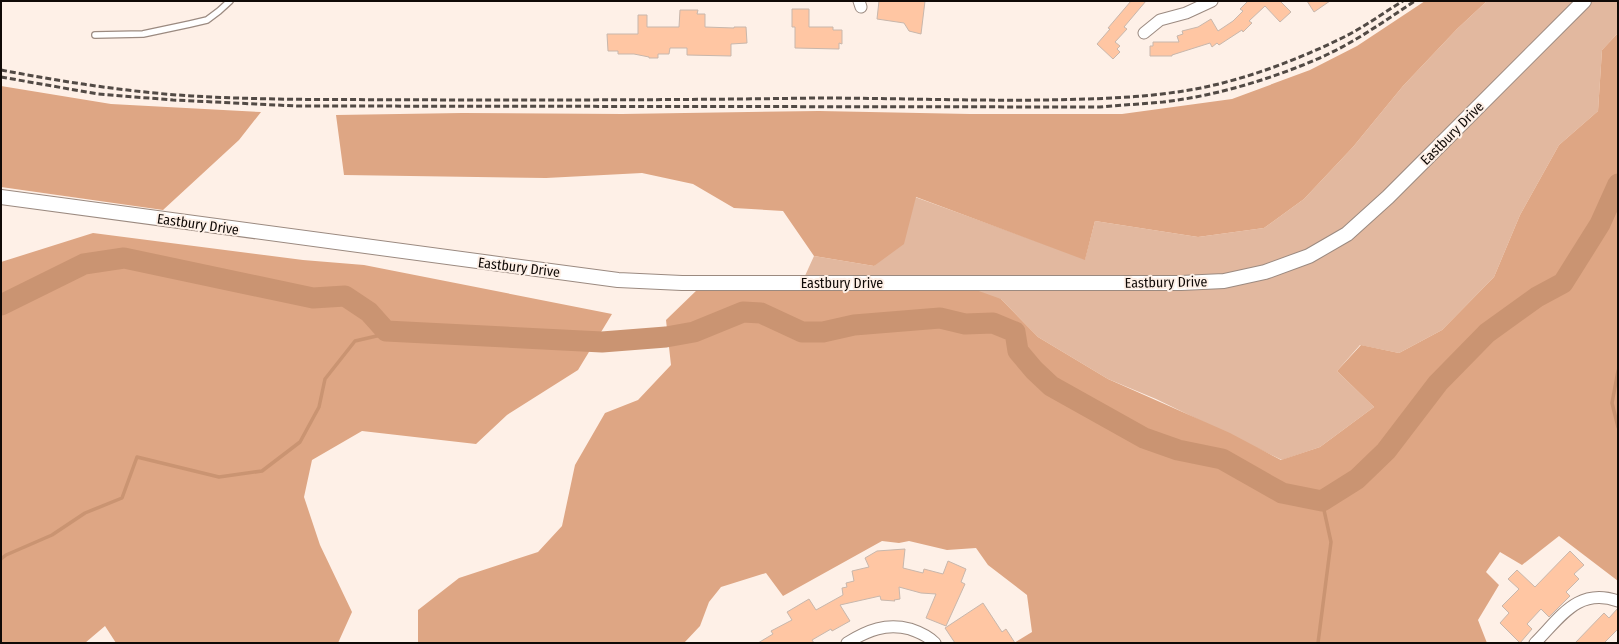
<svg xmlns="http://www.w3.org/2000/svg" width="1619" height="644" font-family="'Fira Sans Condensed',sans-serif">
  <style>
    .green { fill: #e2b89f }
    .forest { fill: #dea684 }
    .lines { fill: none; stroke-linecap: round; stroke-linejoin: round }
    .stream { stroke: #ca9472; stroke-width: 3.5 }
    .river { stroke: #ca9472; stroke-width: 21 }
    .building { fill: #ffc6a3; stroke: #c8b7ac }
    .service-casing { stroke: #9b8a80; stroke-width: 8 }
    .minor-casing { stroke: #9b8a80; stroke-width: 13 }
    .tertiary-casing { stroke: #9b8a80; stroke-width: 16 }
    .service { stroke: #fff; stroke-width: 5.5 }
    .minor { stroke: #fff; stroke-width: 11 }
    .tertiary { stroke: #fff; stroke-width: 14 }
    .rail { stroke: #524a45; stroke-width: 3; stroke-dasharray: 6 3; stroke-linecap: butt }
    .labels { text-anchor: middle; stroke-width: 4; stroke-linejoin: round; paint-order: stroke }
    .street-label { font-size: 14px; fill: #100a07; stroke: #fef0e7 }
  </style>
  <rect width="100%" height="100%" fill="#fef0e7"/>
  <path class="green" d="M1487 1H1618V33L1602 50 1598 111 1559 145 1520 215 1494 277 1442 330 1399 353 1360 345 1337 371 1374 407 1320 447 1282 460 1156 399 1108 379 1038 337 1001 299 799 289 814 256 874 266 915 197 1085 259 1095 221 1198 237 1264 228 1304 199 1353 147 1403 86 1457 29Z"/>
  <path class="forest" d="M1425 1H1487L1457 29 1403 86 1353 147 1304 199 1264 228 1198 237 1095 221 1085 260 916 197 904 244 874 266 814 256 783 211 734 208 693 184 642 173 546 178 344 175 336 115 462 113 622 114 819 111 970 114H1122L1232 99 1310 70 1357 46Z
    M1618 33V581L1559 536 1522 565 1500 552 1486 572 1499 585 1478 620 1487 643H1014L1032 632 1027 595 988 565 976 548 947 550 909 541 899 543 882 541 783 596 766 573 721 587 709 602 700 626 684 643H418V610L459 578 538 552 562 526 575 465 605 413 638 400 671 365 666 320 699 288 976 290 1001 299 1038 337 1108 379 1230 433 1281 460 1320 447 1374 407 1337 371 1361 345 1399 353 1442 330 1494 277 1520 215 1559 145 1598 111 1602 50Z
    M1 86 111 104 261 112 239 140 163 210 1 187Z
    M93 233 303 260 364 265 612 314 578 370 507 415 476 444 362 431 312 460 304 497 320 545 352 612 338 643H116L105 626 85 643H1V262Z"/>
  <g class="lines">
    <path class="stream" d="M1618 371 1612 403 1618 427
      M1 559 6 555 52 535 85 513 122 498 137 457 219 477 262 471 300 442 319 407 325 379 355 341 381 335 386 331
      M1318 643 1331 542 1322 501"/>
    <path class="river" d="M1 305 84 264 124 258 313 298 345 296 369 312 386 331 602 342 666 337 694 332 743 312 761 313 802 332H823L854 325 940 318 965 324 993 323 1015 332 1018 351 1034 370 1051 386 1144 438 1178 450 1222 459 1282 493 1322 501 1357 479 1386 451 1438 383 1487 333 1537 297 1563 283 1600 224 1618 184"/>
  </g>
  <path class="building" d="M879 1H925L921 34 909 31 904 23 877 19Z
    M1131 1H1146L1124 27 1127 29 1115 42 1120 46 1117 49 1120 52 1113 59 1097 44 1110 29 1108 28Z
    M1248 1H1280L1291 12 1280 22 1265 6 1249 21 1252 23 1243 32 1242 30 1219 45 1217 43 1212 47 1210 43 1172 55V56H1150V46H1153V42H1179L1177 36 1183 34 1182 31 1198 27 1211 19 1218 31 1233 21 1243 11 1240 9Z
    M1307 1H1330L1314 12Z
    M792 9H809V27H833V30H842V44L839 43V49L795 48V27H792Z
    M680 10H698L697 14H705V27L734 28V27H746L747 43 731 44V56L687 55V48H670L669 54H658V58H649V57L634 54H618V51H608L607 34H638V15H647V27H679Z
    M905 549 903 568 923 573 924 569 943 574 948 561 966 569 961 582 965 584 946 626 926 618 936 594 921 593 899 587 900 599 894 600 895 601 881 600 880 596 840 605 850 621 832 631 831 629 812 640 814 643H758L773 634 771 631 792 620 787 612 809 599 816 610 843 595 842 588 847 587 846 583 854 581 852 571 869 567 865 558 877 551Z
    M1570 551 1584 565 1574 574 1579 579 1566 592 1570 596 1549 617 1541 609 1527 624 1532 629 1520 643 1500 623 1509 613 1502 606 1519 589 1508 579 1517 570 1535 587Z
    M983 603 1002 632 1006 629 1015 643H955L945 628Z
    M1618 608V629L1604 643H1575L1604 613 1609 618Z"/>
  <g class="lines">
    <defs>
      <path id="service" d="M95 35 143 34 190 24 207 20 219 11 230 1"/>
      <path id="minor" d="M859 1 861 7
        M1144 33 1160 20 1186 13 1212 1
        M847 643C868 630 886 623 910 629 919 632 928 636 935 643
        M1535 643C1561 617 1578 587 1618 601"/>
      <path id="tertiary" d="M1 197 618 280 682 283H1181L1224 281 1265 272 1309 256 1347 234 1388 197 1584 1"/>
    </defs>
    <use href="#service" class="service-casing"/>
    <use href="#minor" class="minor-casing"/>
    <use href="#tertiary" class="tertiary-casing"/>
    <use href="#service" class="service"/>
    <use href="#minor" class="minor"/>
    <use href="#tertiary" class="tertiary"/>
    <path class="rail" d="M1 70C64 82 128 92 192 96 278 101 364 99 450 100 572 100 693 100 815 98 891 98 968 101 1044 100 1097 99 1149 98 1201 88 1249 78 1297 60 1342 38 1363 28 1383 13 1403 1
      M1 77 98 94 173 100 297 106 1100 107C1121 105 1142 104 1163 102 1215 96 1268 80 1315 60 1351 45 1383 22 1415 1"/>
  </g>
  <g class="labels">
    <g class="street-label">
      <text transform="translate(1452 133) rotate(-45)" y="5">Eastbury Drive</text>
      <text transform="translate(198 224) rotate(8)" y="5">Eastbury Drive</text>
      <text transform="translate(519 267) rotate(7)" y="5">Eastbury Drive</text>
      <text transform="translate(1166 282) rotate(-1)" y="5">Eastbury Drive</text>
      <text x="842" y="288">Eastbury Drive</text>
    </g>
  </g>
  <rect width="1619" height="644" fill="none" stroke="#100a07" stroke-width="4"/>
</svg>
